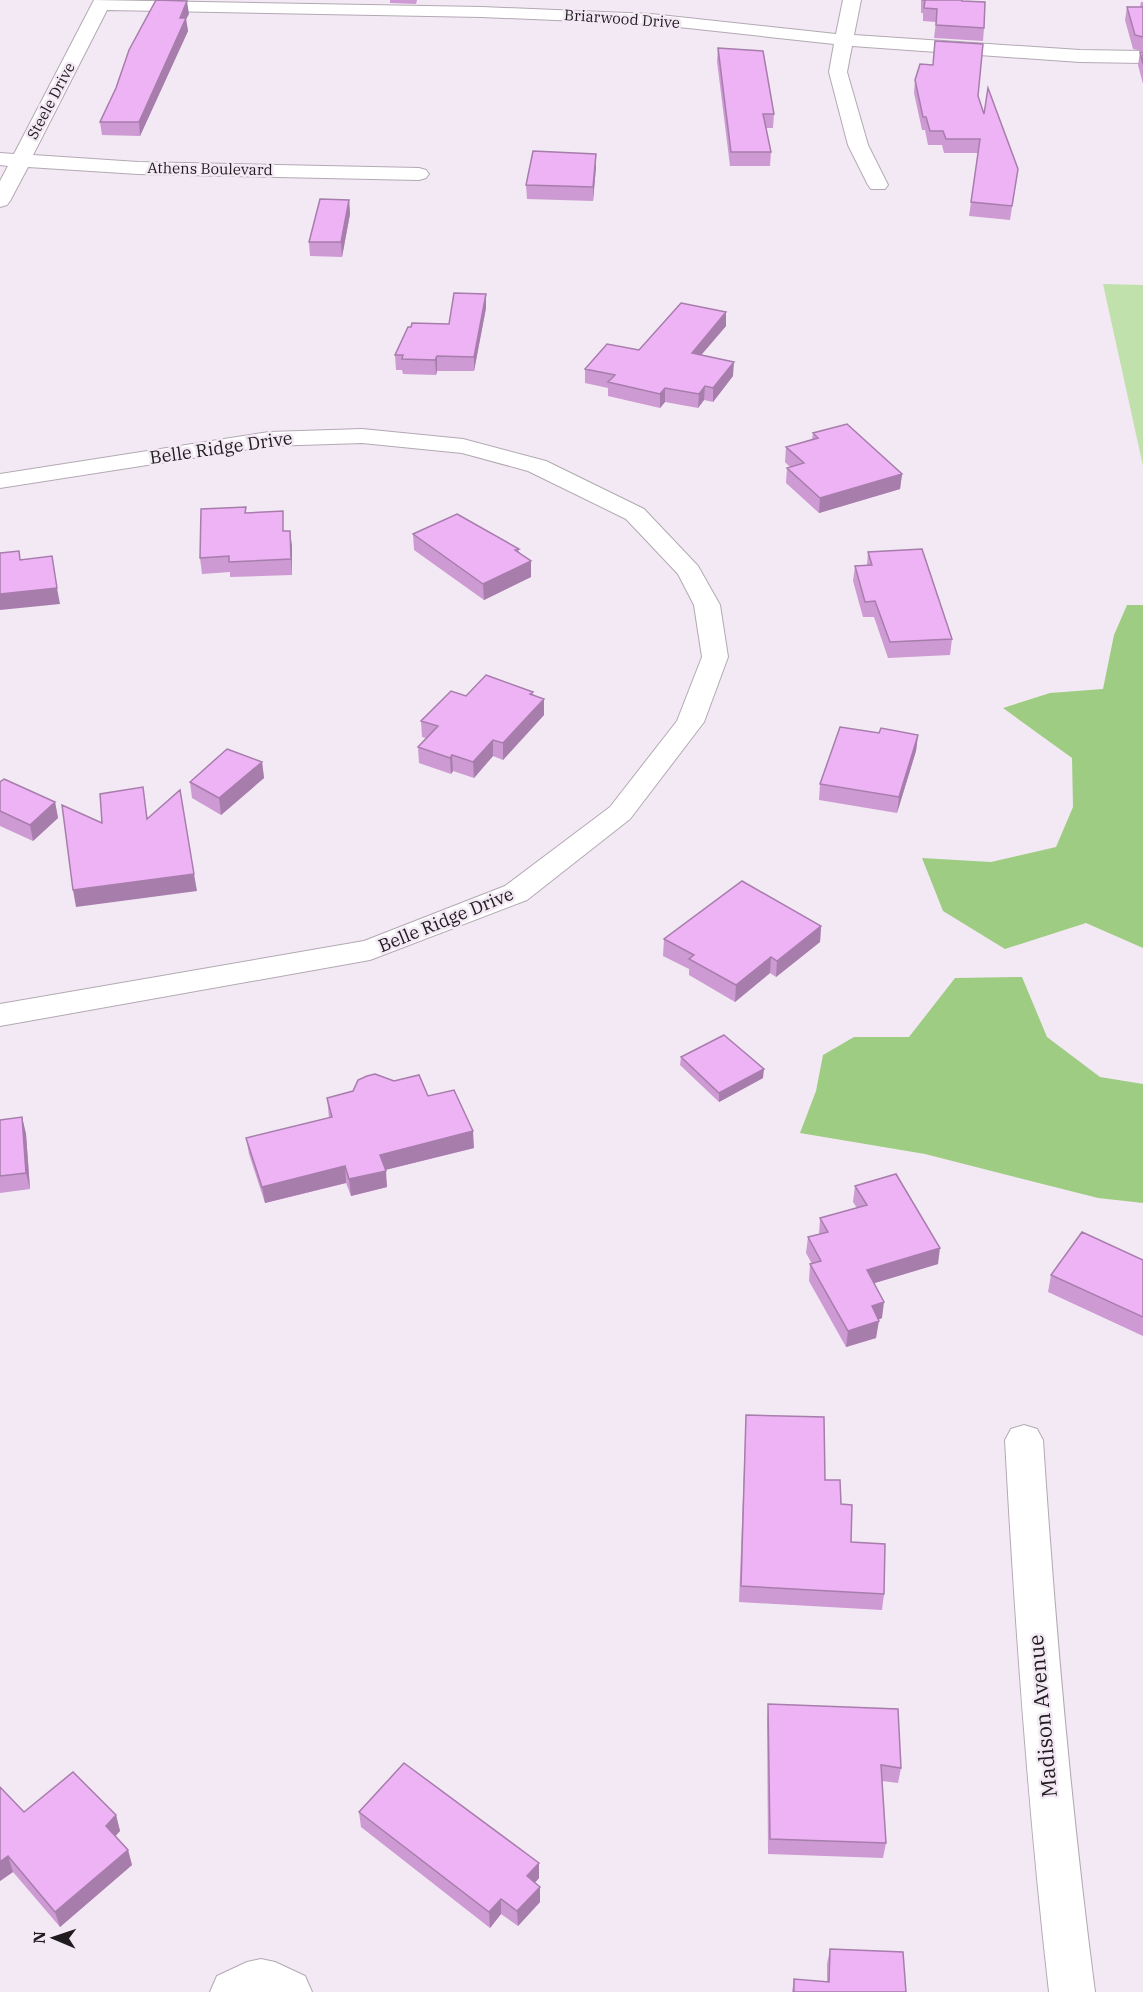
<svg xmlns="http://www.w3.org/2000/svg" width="1143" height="1992" font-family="'IBM Plex Serif',serif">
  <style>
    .green { fill: #c0e1ac }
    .forest { fill: #9ecc83 }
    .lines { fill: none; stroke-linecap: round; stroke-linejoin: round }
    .minor-casing { stroke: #b2a9b3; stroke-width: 2 }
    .minor { fill: #fff; fill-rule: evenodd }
    .wall { fill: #cd9ad3 }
    .shaded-wall { fill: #a77dac }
    .building { fill: #eeb3f5; stroke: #a77dac; stroke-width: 1.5 }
    .labels { text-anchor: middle; stroke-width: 5; stroke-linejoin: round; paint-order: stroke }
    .far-street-label { font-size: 15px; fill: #1f1b1f; stroke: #f3e9f4 }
    .street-label { font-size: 18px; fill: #1f1b1f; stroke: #f3e9f4 }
    .near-street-label { font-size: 21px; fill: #1f1b1f; stroke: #f3e9f4 }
  </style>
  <rect width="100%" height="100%" fill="#f3e9f4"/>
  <path class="green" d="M1103 284 1143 285V466Z"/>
  <path class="forest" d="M1127 605H1143V948L1086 923 1005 949 943 911 922 858 991 862 1056 847 1073 807 1072 758 1003 708 1050 693 1103 689 1114 635Z
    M1022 977 1047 1037 1100 1077 1143 1084V1203L1098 1198 925 1154 800 1133 816 1091 823 1055 854 1037H909L955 978Z"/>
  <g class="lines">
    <defs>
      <path id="minor" d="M94 0 482 7 651 14 836 34 843 0H861L854 35 1080 50 1143 51V63L1080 62 852 46 847 72 868 145 888 185 885 189H871L868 185 848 145 829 72 834 44 651 24 482 17 107 10 33 155 138 162 419 168 426 170 429 174 426 178 419 180 138 174 28 167 10 201 7 205 0 207V181L8 166 0 165V153L14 154Z
        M362 429 463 439 546 461 644 509 698 566 720 605 728 657 704 722 630 819 527 900 370 960 0 1026V1004L364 941 505 886 610 807 677 721 702 657 694 605 678 574 626 519 528 471 462 453 362 443 269 446 0 488V474L269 432Z
        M1024 1425 1037 1429 1043 1440C1055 1625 1071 1808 1095 1992H1049C1028 1808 1015 1625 1005 1440L1011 1429Z
        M261 1959 275 1962 305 1976 312 1992H210L217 1976 247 1962Z"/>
    </defs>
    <use href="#minor" class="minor-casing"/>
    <use href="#minor" class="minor"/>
  </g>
  <path class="wall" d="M390 0H417L416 4 390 3Z
    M921 0H962L984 28 983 41 934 38 936 22 923 21V13H921Z
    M1141 2H1143V51L1133 49 1125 20 1127 7H1140Z
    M189 14 186 19 188 31 140 136 102 135 100 122Z
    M718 48 774 114 773 128H766L771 152 770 166H730L717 61Z
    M1140 52H1143V84L1138 65Z
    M915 80 978 96 984 114 1018 169 1010 220 969 216 978 153H944L942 145H928L925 130H922L914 93Z
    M596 154V167L593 201 527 199 526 185Z
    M349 200 350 214 342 257 310 256 309 242Z
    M486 308 474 371H437L436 375 403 374 402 370H396L395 355 449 324Z
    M726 312V326L701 355 733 376 713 402 704 400 698 408 665 402 660 408 608 396V388L585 383V369L639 350Z
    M813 433 902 474 900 489 819 513 786 483 787 468 790 467 785 462 786 447 812 439Z
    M246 507V513L284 531 292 546V575L230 577V572L202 574 200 558Z
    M413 534 519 549V553L531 561V577L484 600 414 550Z
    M868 552 952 639 950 655 888 658 874 617H863L853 581 855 566 867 565Z
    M533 692V695L544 715 503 760 493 756 474 778 453 771 451 774 419 763 418 747 426 738 422 737 421 721 466 696Z
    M879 733 918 735 916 751 897 813 819 800 820 784Z
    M262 762 264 778 221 815 192 798 190 782Z
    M0 782 55 802 58 818 33 841 0 826Z
    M821 926 820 942 776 977 770 973 735 1002 689 975V969L663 956 664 939Z
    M681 1057 763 1078 719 1102 680 1065Z
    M428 1096 474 1148 385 1170 387 1187 351 1196 346 1183 265 1203 249 1154 246 1138 329 1118 327 1098Z
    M22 1117 26 1134 30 1189 0 1193V1120Z
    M855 1186 938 1264 874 1283 882 1318 878 1320 876 1338 846 1347 809 1281 810 1264H812L806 1253 808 1237 819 1234 820 1218 857 1208 853 1202Z
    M1143 1260V1336L1048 1292 1051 1275Z
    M746 1415 825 1480 841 1504 851 1542 884 1594 882 1610 739 1602Z
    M768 1704 901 1768 898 1783 882 1781 886 1843 883 1858 768 1854 767 1720Z
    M0 1787 24 1812 116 1815 120 1831 115 1836 128 1850 132 1865 60 1927 13 1872 0 1881Z
    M359 1812 539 1878 535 1883 540 1887V1902L518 1926 501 1914 490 1928 361 1827Z
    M830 1949 906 1992H792L794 1979 827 1982V1964Z"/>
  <path class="shaded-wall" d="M187 1 189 14 186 19 188 31 140 136 139 122Z
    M596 154V167L593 201V187Z
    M349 200 350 214 342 257 341 242Z
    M486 294V308L474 371V357Z
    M726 312V326L691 367 692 353Z
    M437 356V371L436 375 435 360Z
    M734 362 733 376 713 402V388Z
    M705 386 704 400 698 408 699 394Z
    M665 388V402L660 408V394Z
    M902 474 900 489 819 513 820 498Z
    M290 531 292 546V575L291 559Z
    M531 561V577L484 600 483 584Z
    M57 588 60 604 0 610V594Z
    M544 699V715L503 760V743Z
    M918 735 916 751 897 813 899 797Z
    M493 740V756L474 778 473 762Z
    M452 755 453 771 451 774 450 758Z
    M262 762 264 778 221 815 219 798Z
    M55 802 58 818 33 841 30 825Z
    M194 874 197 891 76 907 73 890Z
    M821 926 820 942 776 977 777 961Z
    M771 957 770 973 735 1002 736 985Z
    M764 1069 763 1078 719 1102V1093Z
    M22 1117 26 1134 30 1189 26 1173Z
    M473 1131 474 1148 381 1171 380 1155Z
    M345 1166 346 1183 265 1203 262 1187Z
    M386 1171 387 1187 351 1196 349 1179Z
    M940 1248 938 1264 865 1286 867 1270Z
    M884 1302 882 1318 870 1323 872 1306Z
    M879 1321 876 1338 846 1347 848 1331Z
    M116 1815 120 1831 110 1842 106 1826Z
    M128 1850 132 1865 60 1927 55 1912Z
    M8 1856 13 1872 0 1881V1862Z
    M539 1863V1878L527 1891V1876Z
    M540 1887V1902L518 1926 517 1911Z
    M501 1899V1914L490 1928 489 1912Z"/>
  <path class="building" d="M156 0 187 1 180 18H186L139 122H100L116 88 129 50Z
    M922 0H962V1L985 2 984 28 936 25 937 9 924 8 925 0Z
    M1127 7H1143V37L1135 35Z
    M935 41 983 44 978 96 984 114 988 88 1018 169 1012 206 971 202 980 139H946L943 131H930L926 117H923L915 80 920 64 933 65Z
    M718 48 763 51 774 114H763L771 152H731Z
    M1140 52H1143V64Z
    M533 151 596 154 593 187 526 185Z
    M320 199 349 200 341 242H309Z
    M454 293 486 294 474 357 437 356 435 360 402 359 403 355H395L408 327H411L412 323 449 324Z
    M681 303 726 312 692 353 734 362 713 388 705 386 699 394 665 388 660 394 608 382 615 375 585 369 607 344 639 350Z
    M847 424 902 474 820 498 787 468 804 463 786 447 818 438 813 433Z
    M246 507 245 513 283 511V531H290L291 559 229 562V556L200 558 201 509Z
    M457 514 519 549 515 550 531 561 483 584 413 534Z
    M922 549 952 639 890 642 875 601 865 602 855 566 872 565 868 552Z
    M19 551 20 560 52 556 57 588 0 594V553Z
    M486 675 533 692 530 694 544 699 503 743 493 740 473 762 452 755 450 758 418 747 438 726 421 721 451 691 466 696Z
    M840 727 879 733 881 728 918 735 899 797 820 784Z
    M227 749 262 762 219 798 190 782Z
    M4 779 55 802 30 825 0 811V782Z
    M143 787 147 819 180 790 194 874 73 890 62 805 102 823 100 794Z
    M742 881 821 926 777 961 771 957 736 985 689 959 694 955 664 939Z
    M724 1035 764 1069 719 1093 681 1057Z
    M375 1074 394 1081 419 1075 428 1096 454 1090 473 1131 380 1155 386 1171 349 1179 345 1166 262 1187 246 1138 332 1117 327 1098 353 1091 358 1080 367 1076Z
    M22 1117 26 1173 0 1176V1120Z
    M896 1174 940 1248 867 1270 884 1302 872 1306 879 1321 848 1331 810 1264 821 1261 808 1237 828 1232 820 1218 867 1205 855 1186Z
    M1082 1232 1143 1260V1317L1051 1275Z
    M746 1415 824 1417 825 1480H840L841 1504 852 1505 851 1542 885 1544 884 1594 741 1586Z
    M768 1704 898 1709 901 1768 881 1765 886 1843 770 1839Z
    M404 1763 539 1863 527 1876 540 1887 517 1911 501 1899 489 1912 359 1812Z
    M73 1772 116 1815 106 1826 128 1850 55 1912 8 1856 0 1862V1787L24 1812Z
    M830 1949 903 1952 906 1992H794V1979L829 1982Z"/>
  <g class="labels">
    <g class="far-street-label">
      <text transform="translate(622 19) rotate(4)" y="5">Briarwood Drive</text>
      <text transform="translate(51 101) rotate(-62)" y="5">Steele Drive</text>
      <text transform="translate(210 169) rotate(1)" y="5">Athens Boulevard</text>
    </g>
    <g class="street-label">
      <text transform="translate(221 448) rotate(-8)" y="6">Belle Ridge Drive</text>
      <text transform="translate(446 920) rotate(-22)" y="6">Belle Ridge Drive</text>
    </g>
    <g class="near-street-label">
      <text transform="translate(1043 1716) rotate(-95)" y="7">Madison Avenue</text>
    </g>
  </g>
  <g transform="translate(54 1938) rotate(272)" stroke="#f3e9f4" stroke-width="4.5" paint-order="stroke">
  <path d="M0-4.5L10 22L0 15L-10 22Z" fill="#1f1b1f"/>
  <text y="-9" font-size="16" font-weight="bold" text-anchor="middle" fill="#1f1b1f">N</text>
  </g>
</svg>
